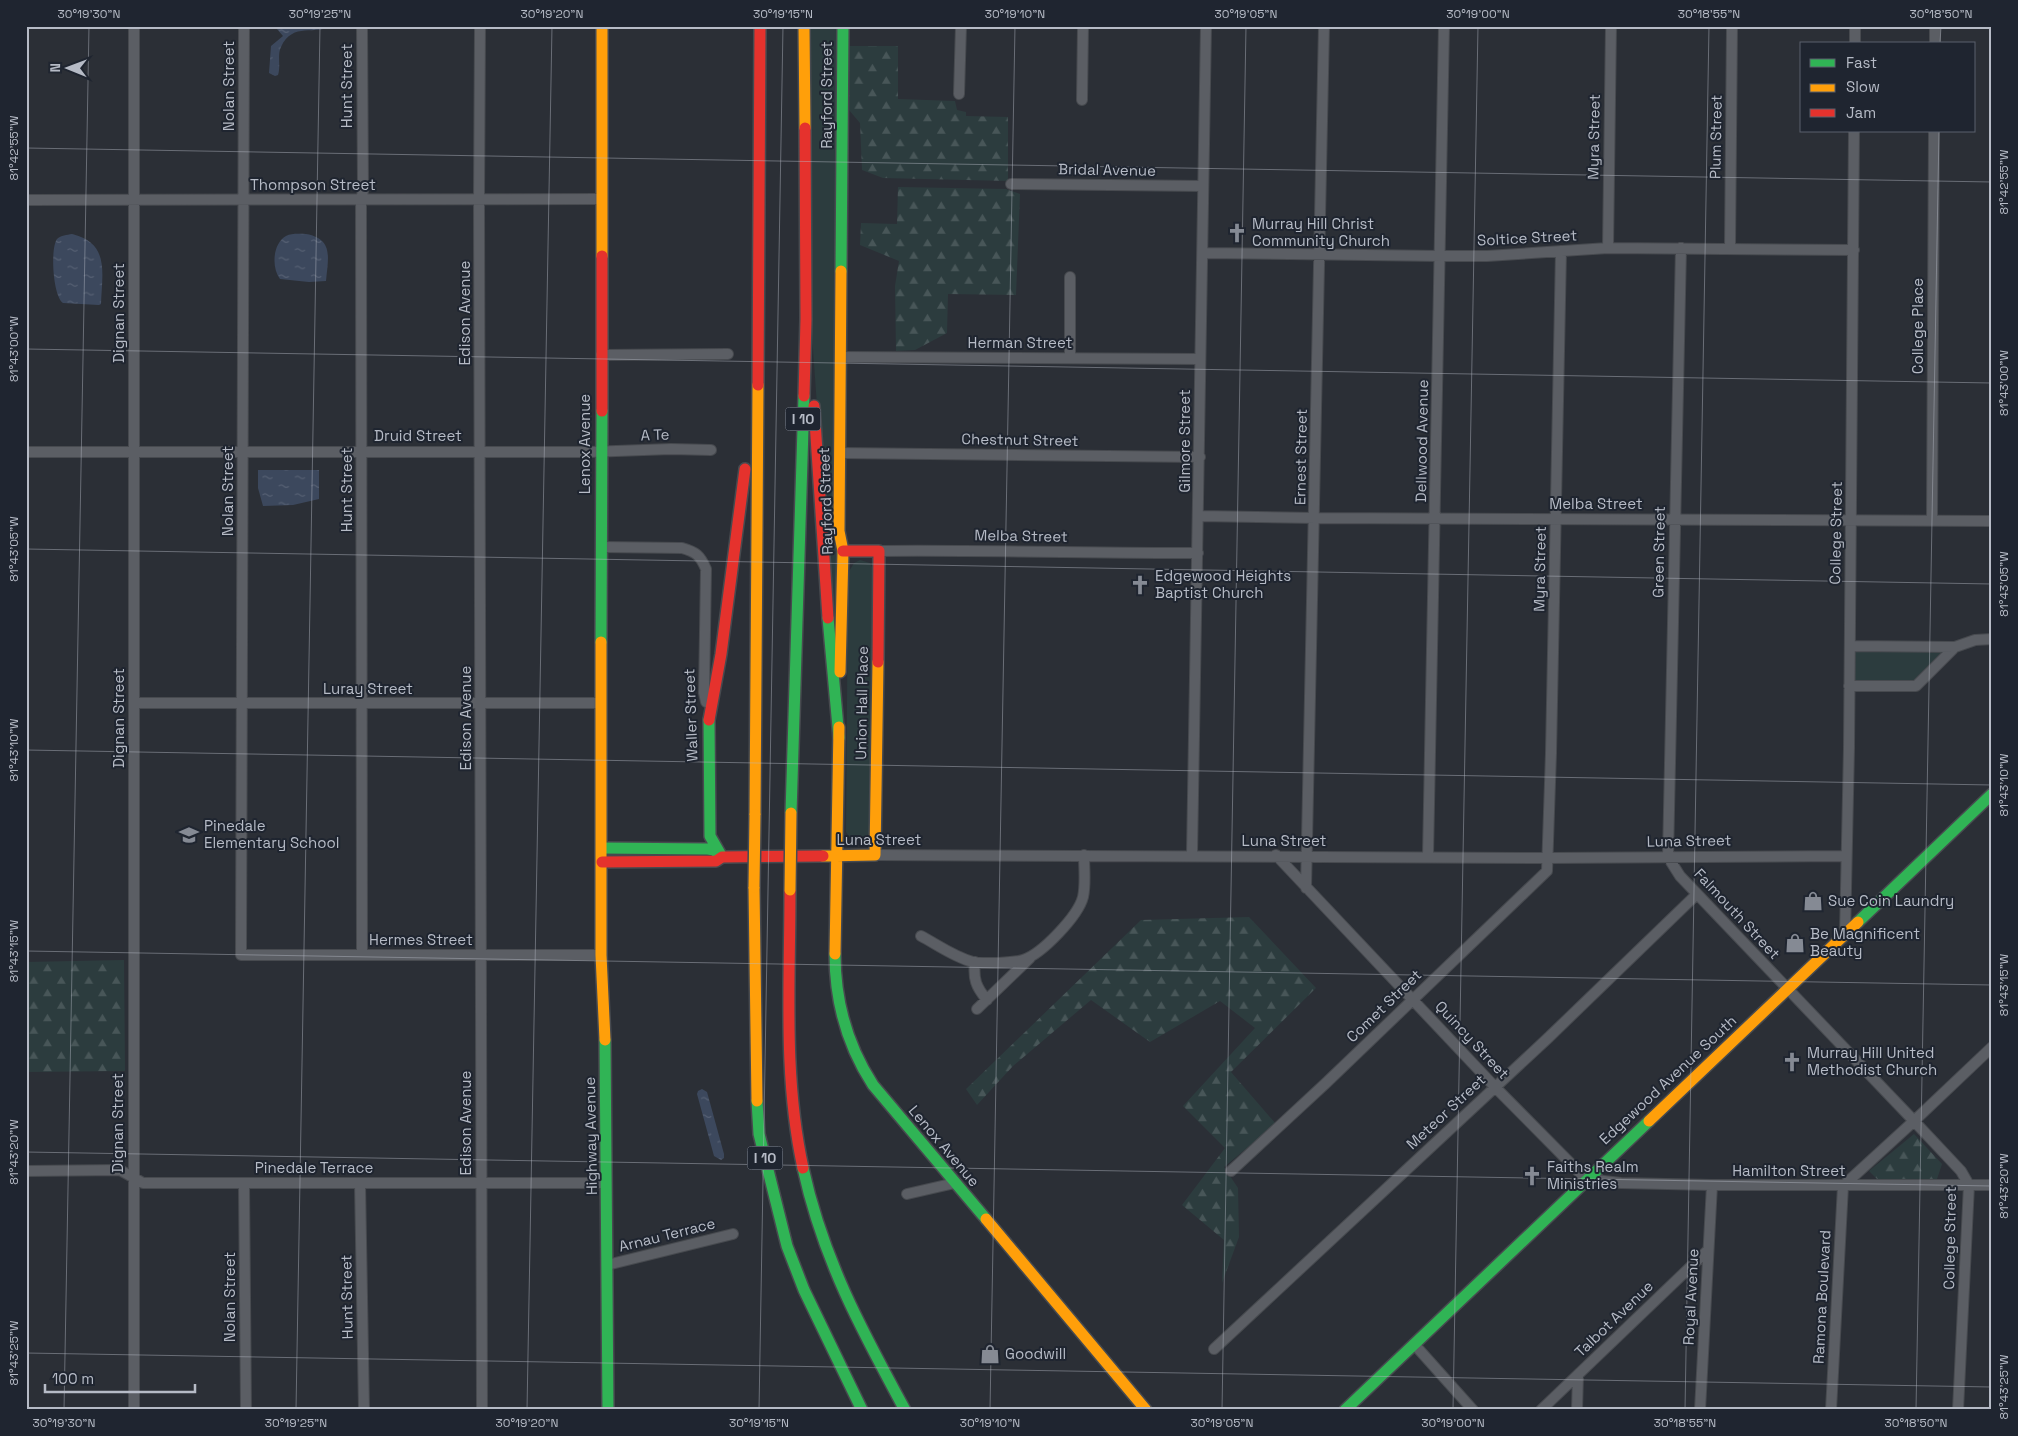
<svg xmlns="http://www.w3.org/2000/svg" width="2018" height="1436" font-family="'Space Grotesk',sans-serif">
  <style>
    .green { fill: #2c3c3e }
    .forest { fill: url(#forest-firs) }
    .water { fill: url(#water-ripples) }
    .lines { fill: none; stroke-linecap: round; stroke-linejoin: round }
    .street-casing { stroke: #474a4f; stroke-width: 12 }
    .fast-casing { stroke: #474a4f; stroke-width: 14 }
    .slow-casing { stroke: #474a4f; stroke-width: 14 }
    .jam-casing { stroke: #474a4f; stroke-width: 14 }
    .street { stroke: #5b5e64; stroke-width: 10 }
    .fast { stroke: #30b455; stroke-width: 11 }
    .slow { stroke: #ff9f0a; stroke-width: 11 }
    .jam { stroke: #e5322d; stroke-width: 11 }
    .slow-bridge-casing { stroke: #484b51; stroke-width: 14; stroke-linecap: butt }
    .slow-bridge { stroke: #ff9f0a; stroke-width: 11 }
    .ticks { fill: none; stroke: #b6bbc6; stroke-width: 1; stroke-opacity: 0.45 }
    .labels { text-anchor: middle; stroke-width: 4; stroke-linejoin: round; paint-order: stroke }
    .shield { fill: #1f2530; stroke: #898e99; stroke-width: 1 }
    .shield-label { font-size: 14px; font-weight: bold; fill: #b6bbc6 }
    .street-label { font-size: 15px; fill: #b6bbc6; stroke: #1f2530 }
    .poi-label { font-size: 15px; fill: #b6bbc6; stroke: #1f2530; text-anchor: start }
    .neatline { fill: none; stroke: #b6bbc6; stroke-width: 2 }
    .ticks-label { font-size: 12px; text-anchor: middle; fill: #b6bbc6 }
  </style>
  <defs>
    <pattern id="forest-firs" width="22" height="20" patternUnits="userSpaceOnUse" patternTransform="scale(1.25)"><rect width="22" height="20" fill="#2c3c3e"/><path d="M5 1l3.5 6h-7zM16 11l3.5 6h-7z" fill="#485658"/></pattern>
    <pattern id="water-ripples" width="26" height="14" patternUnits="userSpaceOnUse" patternTransform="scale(1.25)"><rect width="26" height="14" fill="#3c485d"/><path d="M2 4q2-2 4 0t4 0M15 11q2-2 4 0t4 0" fill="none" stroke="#566073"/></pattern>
  </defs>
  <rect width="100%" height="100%" fill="#2b2f36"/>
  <path class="green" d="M810 26H837L836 629 823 491 810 307Z
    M860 560 870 563 873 569 869 832 866 838H850L846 832 848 573 854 563Z
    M1855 651 1944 652 1916 682 1855 681Z"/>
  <path class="forest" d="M848 46H898V99L955 101 957 110 966 112V116L1008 117V181L883 178 862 170 860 123 849 110Z
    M898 187 1006 189 1020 194 1016 295 948 294 947 333 915 350 896 351 895 286 899 261 860 245 861 223 897 224Z
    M1249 917 1316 988 1231 1072 1276 1124 1224 1167 1238 1188 1239 1237 1222 1283 1224 1240 1182 1205 1225 1148 1183 1106 1255 1028 1220 1001 1150 1042 1091 1000 1013 1066 977 1105 966 1089 1141 920Z
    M124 960 125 1071 26 1072V962Z
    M1914 1134 1942 1164 1937 1179H1877L1869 1171Z"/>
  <path class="water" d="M270 26H329C316 36 293 21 281 47 277 55 281 66 278 75L275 76 269 73 271 46 283 36 277 29H272Z
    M72 234C110 243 102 273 101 304L99 305 63 303C53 296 50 249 57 239 61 235 67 235 72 234Z
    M306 234C334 239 328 258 326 281L309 282 280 279C271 267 273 243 286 236 292 233 300 234 306 234Z
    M258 470H319V499L293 505 263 506 258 488Z
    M702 1089 707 1092 724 1154V1158L721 1160 714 1156 697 1094 698 1091Z"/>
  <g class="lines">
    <defs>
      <path id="street" d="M244 26 241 955H601
        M480 26 479 200 482 1410
        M1855 44V26
        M1935 44V26
        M959 94 961 26
        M1082 100 1083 26
        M1011 184 1203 186
        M26 200 601 199
        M1608 248 1611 26
        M1681 248 1668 857 1680 876 1914 1121 1961 1171 1969 1185 1958 1410
        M1730 248 1732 26
        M1203 253 1441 256H1487L1608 248 1854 250
        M1070 277V358
        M601 355 728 354
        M840 357 1200 359
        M26 452H589L671 449 711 450
        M840 453 1200 457
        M1199 516 1315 518 1992 521
        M1932 521 1934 131
        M601 547 682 548C696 552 700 555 706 569L704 693 706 702
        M879 551C985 550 1092 553 1198 553
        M1850 646 1955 647 1975 640 1992 639
        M1849 686H1916L1955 647
        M134 703H601
        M875 855 1549 858 1846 856
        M1192 855 1206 26
        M1276 855 1495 1087 1586 1179 1621 1183 1712 1185H1992
        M1428 857 1444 26
        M1306 888 1324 26
        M1845 935 1849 748 1854 131
        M921 936C938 945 954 957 973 962 982 964 1014 963 1023 960 1042 954 1078 916 1083 897 1086 884 1084 868 1084 855
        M362 955 361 200 363 191 362 26
        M975 962C973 979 976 987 987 1000
        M977 1009 1030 958
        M26 1171 120 1170 143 1183H606
        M1231 1171 1326 1083 1547 871 1551 753 1561 251
        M244 1183 246 1410
        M360 1183 364 1410
        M907 1194 955 1183
        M607 1265 733 1234
        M1414 1344 1473 1410
        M1214 1349 1548 1038 1697 894
        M134 1410V26
        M1541 1410 1708 1250
        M1577 1410 1578 1375
        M1700 1410 1712 1185
        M1831 1410 1843 1186 1914 1121 1992 1047"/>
      <path id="fast" d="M841 271 843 26
        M828 618 839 738
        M601 642 602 411
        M709 720 710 836 722 857
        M791 813 804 396
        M602 848 708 849 714 850 722 857
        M1858 922 1992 794
        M835 954C835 1002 847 1045 873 1085L986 1219
        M605 1040 608 1410
        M757 1101 759 1134 787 1246 804 1290 862 1410
        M803 1168C823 1259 861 1329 905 1410
        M1345 1410 1649 1121"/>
      <path id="slow" d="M804 26 805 128
        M602 256V26
        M601 642V955L605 1040
        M840 672 843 551 839 531 841 271
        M755 815 758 385
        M823 856 875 855 878 662
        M754 887 757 1101
        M835 954 839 727
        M1649 1121 1858 922
        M986 1219 1146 1410"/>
      <path id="jam" d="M758 385 760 26
        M804 396 806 319 805 128
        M814 406 828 618
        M602 411V256
        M843 551H879L878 662
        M709 720 721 654 745 469
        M602 862 716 861 722 857 823 856
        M790 890C790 982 783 1077 803 1168"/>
    </defs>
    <use href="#street" class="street-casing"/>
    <use href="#fast" class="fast-casing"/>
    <use href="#slow" class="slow-casing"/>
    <use href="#jam" class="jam-casing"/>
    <use href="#street" class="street"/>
    <use href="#fast" class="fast"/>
    <use href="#slow" class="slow"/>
    <use href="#jam" class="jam"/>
    <defs>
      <path id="slow-bridge" d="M754 887 755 815
        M790 890 791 813"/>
    </defs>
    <use href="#slow-bridge" class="slow-bridge-casing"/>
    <use href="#slow-bridge" class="slow-bridge"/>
  </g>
  <path class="ticks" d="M1940 44 1941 26M26 148 1992 182M26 349 1992 383M26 549 1992 584M26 750 1992 785M26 951 1992 985M26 1152 1992 1186M26 1353 1992 1387M64 1410 89 26M296 1410 320 26M527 1410 552 26M759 1410 783 26M990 1410 1015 26M1222 1410 1246 26M1453 1410 1478 26M1685 1410 1709 26M1916 1410 1939 131"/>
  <defs>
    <symbol id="church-bare" viewBox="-9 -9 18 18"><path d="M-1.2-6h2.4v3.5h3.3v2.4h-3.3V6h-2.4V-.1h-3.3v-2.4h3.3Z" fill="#858a94" stroke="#1f2530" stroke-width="2.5" paint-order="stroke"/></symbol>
    <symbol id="school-bare" viewBox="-9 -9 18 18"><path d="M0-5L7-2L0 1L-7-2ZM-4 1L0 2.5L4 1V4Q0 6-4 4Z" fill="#858a94" stroke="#1f2530" stroke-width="2.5" paint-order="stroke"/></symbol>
    <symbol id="shop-bare" viewBox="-9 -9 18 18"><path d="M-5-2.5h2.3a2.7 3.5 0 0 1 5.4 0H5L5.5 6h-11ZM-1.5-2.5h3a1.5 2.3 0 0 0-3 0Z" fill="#858a94" stroke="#1f2530" stroke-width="2.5" paint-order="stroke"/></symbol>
  </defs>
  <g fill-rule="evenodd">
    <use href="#church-bare" x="1223" y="219" width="28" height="28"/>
    <use href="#church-bare" x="1126" y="571" width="28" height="28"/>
    <use href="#school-bare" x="175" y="821" width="28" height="28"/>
    <use href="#shop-bare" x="1799" y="887" width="28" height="28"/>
    <use href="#shop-bare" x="1781" y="929" width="28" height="28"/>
    <use href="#church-bare" x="1778" y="1048" width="28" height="28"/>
    <use href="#church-bare" x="1518" y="1162" width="28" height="28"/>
    <use href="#shop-bare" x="976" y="1340" width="28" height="28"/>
  </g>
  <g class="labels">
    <g class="shield">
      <rect x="785.5" y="407.5" width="35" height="23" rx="4"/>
      <rect x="747.5" y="1146.5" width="35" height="23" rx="4"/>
    </g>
    <g class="shield-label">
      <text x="803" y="424">I 10</text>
      <text x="765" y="1163">I 10</text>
    </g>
    <g class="street-label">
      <text transform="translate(229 86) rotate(-90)" y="5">Nolan Street</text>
      <text transform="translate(347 86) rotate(-90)" y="5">Hunt Street</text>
      <text transform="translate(827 95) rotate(-90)" y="5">Rayford Street</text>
      <text transform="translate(1594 137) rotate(-89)" y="5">Myra Street</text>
      <text transform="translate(1716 137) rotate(-89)" y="5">Plum Street</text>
      <text transform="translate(1107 170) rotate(1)" y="5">Bridal Avenue</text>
      <text x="313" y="190">Thompson Street</text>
      <text transform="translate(1527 238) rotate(-3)" y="5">Soltice Street</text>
      <text transform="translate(119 313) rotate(-90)" y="5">Dignan Street</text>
      <text transform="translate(465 313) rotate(-90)" y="5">Edison Avenue</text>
      <text transform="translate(1918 326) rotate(-90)" y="5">College Place</text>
      <text x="1020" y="348">Herman Street</text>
      <text transform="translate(655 435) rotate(-2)" y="5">A Te</text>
      <text x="418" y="441">Druid Street</text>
      <text transform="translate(1020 440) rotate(1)" y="5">Chestnut Street</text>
      <text transform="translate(1185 441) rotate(-90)" y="5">Gilmore Street</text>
      <text transform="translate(1422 441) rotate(-89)" y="5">Dellwood Avenue</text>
      <text transform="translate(585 444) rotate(-90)" y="5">Lenox Avenue</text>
      <text transform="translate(1301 457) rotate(-89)" y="5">Ernest Street</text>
      <text transform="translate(347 490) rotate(-90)" y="5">Hunt Street</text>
      <text transform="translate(228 491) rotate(-90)" y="5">Nolan Street</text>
      <text transform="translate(826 501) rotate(-92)" y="5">Rayford Street</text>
      <text x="1596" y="509">Melba Street</text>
      <text transform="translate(1836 533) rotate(-89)" y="5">College Street</text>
      <text transform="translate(1021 536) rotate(1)" y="5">Melba Street</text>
      <text transform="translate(1659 552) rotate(-89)" y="5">Green Street</text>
      <text transform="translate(1540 569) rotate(-89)" y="5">Myra Street</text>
      <text x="368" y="694">Luray Street</text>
      <text transform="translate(862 703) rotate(-89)" y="5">Union Hall Place</text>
      <text transform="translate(691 715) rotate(-92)" y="5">Waller Street</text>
      <text transform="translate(119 718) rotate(-90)" y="5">Dignan Street</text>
      <text transform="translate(466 718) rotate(-90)" y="5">Edison Avenue</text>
      <text x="879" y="845">Luna Street</text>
      <text x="1284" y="846">Luna Street</text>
      <text transform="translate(1689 841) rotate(-1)" y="5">Luna Street</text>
      <text transform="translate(1737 914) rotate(47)" y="5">Falmouth Street</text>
      <text x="421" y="945">Hermes Street</text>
      <text transform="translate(1384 1006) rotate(-44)" y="5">Comet Street</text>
      <text transform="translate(1472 1040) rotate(47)" y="5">Quincy Street</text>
      <text transform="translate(1668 1080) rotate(-43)" y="5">Edgewood Avenue South</text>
      <text transform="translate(1446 1112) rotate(-43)" y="5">Meteor Street</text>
      <text transform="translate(118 1123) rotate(-90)" y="5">Dignan Street</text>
      <text transform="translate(466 1123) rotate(-90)" y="5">Edison Avenue</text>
      <text transform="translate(591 1136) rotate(-91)" y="5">Highway Avenue</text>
      <text transform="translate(944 1146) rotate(50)" y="5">Lenox Avenue</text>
      <text x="314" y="1173">Pinedale Terrace</text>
      <text x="1789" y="1176">Hamilton Street</text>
      <text transform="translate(667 1235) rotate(-14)" y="5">Arnau Terrace</text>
      <text transform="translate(1950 1238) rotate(-89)" y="5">College Street</text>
      <text transform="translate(230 1297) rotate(-90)" y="5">Nolan Street</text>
      <text transform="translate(347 1297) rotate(-91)" y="5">Hunt Street</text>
      <text transform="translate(1691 1297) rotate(-87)" y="5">Royal Avenue</text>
      <text transform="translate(1822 1297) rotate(-87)" y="5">Ramona Boulevard</text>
      <text transform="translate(1614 1319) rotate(-44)" y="5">Talbot Avenue</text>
    </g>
    <g class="poi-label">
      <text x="1252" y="229">Murray Hill Christ<tspan x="1252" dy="17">Community Church</tspan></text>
      <text x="1155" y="581">Edgewood Heights<tspan x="1155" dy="17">Baptist Church</tspan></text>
      <text x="204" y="831">Pinedale<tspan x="204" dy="17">Elementary School</tspan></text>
      <text x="1828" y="906">Sue Coin Laundry</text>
      <text x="1810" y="939">Be Magnificent<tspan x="1810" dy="17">Beauty</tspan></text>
      <text x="1807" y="1058">Murray Hill United<tspan x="1807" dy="17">Methodist Church</tspan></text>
      <text x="1547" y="1172">Faiths Realm<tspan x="1547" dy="17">Ministries</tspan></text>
      <text x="1005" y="1359">Goodwill</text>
    </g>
  </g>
  <rect width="2018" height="1436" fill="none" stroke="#1f2530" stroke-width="55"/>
  <rect x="1800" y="42" width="175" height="90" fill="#1f2530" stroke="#5b616c"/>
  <rect x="1810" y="59" width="25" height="8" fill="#30b455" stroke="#5b616c"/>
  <text x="1846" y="68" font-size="15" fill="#b6bbc6">Fast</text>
  <rect x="1810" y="84" width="25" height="8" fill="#ff9f0a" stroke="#5b616c"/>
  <text x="1846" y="92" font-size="15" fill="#b6bbc6">Slow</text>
  <rect x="1810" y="109" width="25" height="8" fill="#e5322d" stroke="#5b616c"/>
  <text x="1846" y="118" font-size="15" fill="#b6bbc6">Jam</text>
  <g transform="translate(68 68) rotate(271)" stroke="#1f2530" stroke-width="4" paint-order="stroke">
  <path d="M0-4L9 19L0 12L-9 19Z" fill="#b6bbc6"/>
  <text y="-8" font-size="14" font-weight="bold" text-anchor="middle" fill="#b6bbc6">N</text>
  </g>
  <path d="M45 1384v8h150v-8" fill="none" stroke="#b6bbc6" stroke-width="2.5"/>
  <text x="52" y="1384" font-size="15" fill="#b6bbc6" stroke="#1f2530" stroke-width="4" paint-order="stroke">100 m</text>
  <rect x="28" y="28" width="1962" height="1380" class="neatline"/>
  <g class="ticks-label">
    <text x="89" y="18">30°19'30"N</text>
    <text x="320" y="18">30°19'25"N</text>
    <text x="552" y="18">30°19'20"N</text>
    <text x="783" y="18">30°19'15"N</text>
    <text x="1015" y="18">30°19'10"N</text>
    <text x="1246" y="18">30°19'05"N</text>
    <text x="1478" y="18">30°19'00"N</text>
    <text x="1709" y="18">30°18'55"N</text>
    <text x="1941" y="18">30°18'50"N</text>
    <text transform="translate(14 148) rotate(-90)" y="4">81°42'55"W</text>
    <text transform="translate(2004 182) rotate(-90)" y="4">81°42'55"W</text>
    <text transform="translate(14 349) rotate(-90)" y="4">81°43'00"W</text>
    <text transform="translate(2004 383) rotate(-90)" y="4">81°43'00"W</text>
    <text transform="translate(14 549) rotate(-90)" y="4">81°43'05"W</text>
    <text transform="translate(2004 584) rotate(-90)" y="4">81°43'05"W</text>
    <text transform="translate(14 750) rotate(-90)" y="4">81°43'10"W</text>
    <text transform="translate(2004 785) rotate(-90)" y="4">81°43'10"W</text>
    <text transform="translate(14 951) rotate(-90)" y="4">81°43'15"W</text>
    <text transform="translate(2004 985) rotate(-90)" y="4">81°43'15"W</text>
    <text transform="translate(14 1152) rotate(-90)" y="4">81°43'20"W</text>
    <text transform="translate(2004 1186) rotate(-90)" y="4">81°43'20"W</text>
    <text transform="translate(14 1353) rotate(-90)" y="4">81°43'25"W</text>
    <text transform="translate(2004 1387) rotate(-90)" y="4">81°43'25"W</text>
    <text x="64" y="1427">30°19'30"N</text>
    <text x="296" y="1427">30°19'25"N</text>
    <text x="527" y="1427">30°19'20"N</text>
    <text x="759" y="1427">30°19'15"N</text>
    <text x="990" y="1427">30°19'10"N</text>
    <text x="1222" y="1427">30°19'05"N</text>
    <text x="1453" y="1427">30°19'00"N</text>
    <text x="1685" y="1427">30°18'55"N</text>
    <text x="1916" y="1427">30°18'50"N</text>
  </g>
</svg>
